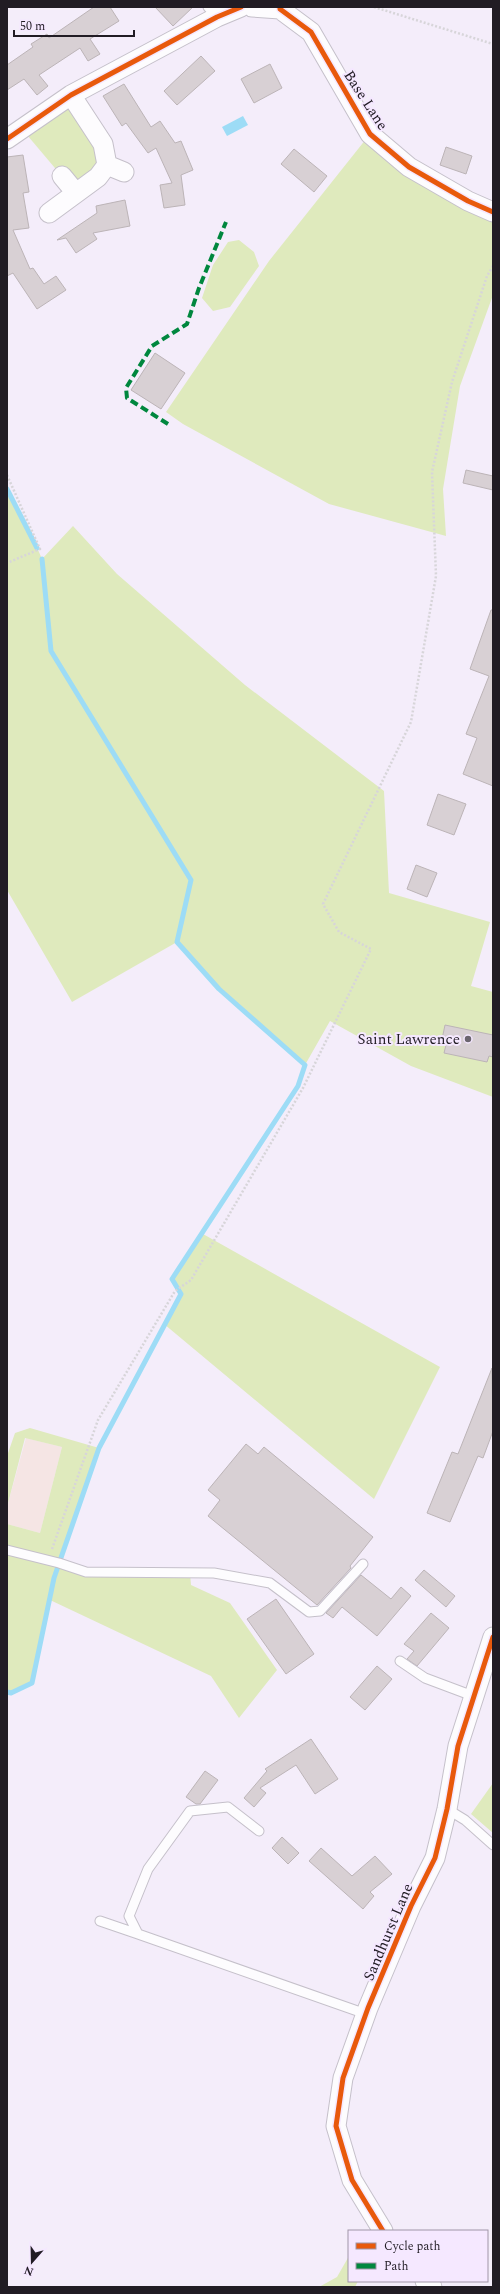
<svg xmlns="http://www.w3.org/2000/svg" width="500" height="2294" font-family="Spectral,serif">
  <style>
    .industrial { fill: #f5e5e4 }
    .green { fill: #dfeabd }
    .water { fill: #9ddcf6 }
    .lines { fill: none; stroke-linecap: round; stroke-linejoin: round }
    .stream { stroke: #9ddcf6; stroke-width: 5 }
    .building { fill: #d8d0d4; stroke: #bcb4b7 }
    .service-casing { stroke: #c5c0ca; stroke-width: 11 }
    .minor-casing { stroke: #c5c0ca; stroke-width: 21 }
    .path { stroke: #d7d5d9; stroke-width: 2.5; stroke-dasharray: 2 2; stroke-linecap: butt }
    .service { stroke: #fdfcfe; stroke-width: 9 }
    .minor { stroke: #fdfcfe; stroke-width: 19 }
    .quiet { stroke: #00873e; stroke-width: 4; stroke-dasharray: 8 4; stroke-linecap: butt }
    .cycleway-casing { stroke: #f5e8ff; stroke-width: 8 }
    .cycleway { stroke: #e8590c; stroke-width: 5 }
    .poi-dot { fill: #6b656f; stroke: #f5e8ff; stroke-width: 1.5 }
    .labels { text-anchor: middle; stroke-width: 4; stroke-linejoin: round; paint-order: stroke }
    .street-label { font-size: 15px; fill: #211c24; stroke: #f5e8ff }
    .poi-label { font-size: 15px; fill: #211c24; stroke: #f5e8ff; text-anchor: end }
  </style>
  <rect width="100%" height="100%" fill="#f4edfa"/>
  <path class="industrial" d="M26 1438 62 1447 40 1533 7 1524V1507Z"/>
  <path class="green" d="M71 95 107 165 76 193 22 129Z
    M370 134 493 212V295L460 386 443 489 446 536 329 504 183 424 166 412 269 261Z
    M239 240 254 252 259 266 230 307 213 311 202 298 213 265 228 242Z
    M7 489 32 536 42 559 73 526 117 574 245 685 384 791 389 893 490 922 471 986 493 992V1097L411 1066 330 1021 305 1065 219 989 177 942 72 1002 7 890Z
    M203 1234 440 1367 374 1499 164 1324 181 1294 172 1279Z
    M30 1428 99 1448 60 1563 86 1572 190 1573 191 1585 230 1603 277 1670 239 1718 211 1676 50 1600 32 1683 11 1693 7 1692V1524L40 1533 62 1447 25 1438 7 1507V1456L15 1433Z
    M493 1783V1833L471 1814Z
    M349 2256V2281H358L355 2287H319L337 2277Z"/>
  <path class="water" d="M243 116 248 125 227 136 222 127Z"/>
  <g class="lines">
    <path class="stream" d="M7 489 37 548
      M7 1692 11 1693 32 1683 54 1578 99 1448 181 1294 172 1279 298 1086 305 1065 219 989 177 942 191 880 51 651 42 559"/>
  </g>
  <path class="building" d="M94 7H110L119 21 90 39 100 54 88 61 80 48 39 75 48 86 37 95 24 79 7 90V65L33 47 31 44 47 34 49 38Z
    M155 7H193L173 26Z
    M201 56 215 71 177 105 164 91Z
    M270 64 282 88 254 103 241 79Z
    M124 84 151 127 160 121 175 143 181 141 193 170 181 175 185 205 164 208 160 185 172 183 156 148 148 153 126 123 122 126 103 96Z
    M446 147 472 156 466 174 440 165Z
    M294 149 327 176 314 192 281 164Z
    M23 155 29 192 23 193 29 228 13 230 30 269 33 268 44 284 56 276 66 290 37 309 13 273 7 276V157Z
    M125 200 130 226 93 233 97 239 76 253 66 238 57 240 97 213 96 206Z
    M155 353 185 373 161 409 131 390Z
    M466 470 493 476V490L463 483Z
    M491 610H493V786L463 774 477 738 466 734 489 676 470 669Z
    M438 794 466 804 454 835 427 825Z
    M416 865 437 873 427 897 407 889Z
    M445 1025 493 1035V1057L489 1056 487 1062 444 1053 446 1045 441 1044Z
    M492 1368 493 1431 483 1458 478 1456 450 1522 427 1513 452 1452 458 1454Z
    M246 1444 258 1454 264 1447 373 1537 350 1566 351 1568 317 1605 208 1516 220 1500 208 1490Z
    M424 1570 455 1596 446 1607 415 1580Z
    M361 1575 391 1599 401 1587 411 1596 377 1636 342 1607 333 1618 326 1613Z
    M276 1599 314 1654 286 1674 247 1619Z
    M431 1613 449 1628 417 1666 407 1659 414 1651 404 1644Z
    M377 1666 392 1679 365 1710 350 1697Z
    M311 1739 338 1779 315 1794 296 1765 260 1788 266 1793 254 1807 244 1798 267 1771 265 1769Z
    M205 1771 218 1780 200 1804H196L186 1797Z
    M282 1837 299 1853 288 1864 272 1848Z
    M321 1848 352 1876 375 1856 392 1874 370 1892 374 1896 363 1909 309 1861Z"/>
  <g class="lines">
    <defs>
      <path id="service" d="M208 7 217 17
        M7 1550 59 1563 86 1572 214 1573 270 1583 309 1612 320 1611 363 1564
        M400 1661 425 1678 473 1696
        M447 1809 465 1820 493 1845
        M259 1831 228 1807 190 1811 148 1869 129 1916 138 1934 366 2014
        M100 1921 138 1934"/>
      <path id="minor" d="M252 7 280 9
        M280 9 311 32 370 134 409 167 468 201 493 212
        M7 139 71 95 217 17 241 7
        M107 165 124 172
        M62 176 76 193
        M49 213 98 177 107 165 103 144 71 95
        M383 2231 352 2180 336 2126 343 2078 368 2008 411 1906 435 1858 447 1809 458 1746 493 1637
        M425 2281 432 2287"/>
    </defs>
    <use href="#service" class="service-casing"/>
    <use href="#minor" class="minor-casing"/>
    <path class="path" d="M374 7 493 44
      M7 475 40 549 7 563
      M52 1549 98 1420 175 1291 191 1280 303 1088 371 949 339 932 323 904 411 722 436 576 432 472 452 382 487 276 493 266"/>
    <use href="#service" class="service"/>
    <use href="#minor" class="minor"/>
    <path class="quiet" d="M168 424 127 398 126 388 152 346 187 324 199 288 226 222"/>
    <defs>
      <path id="cycleway" d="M280 7V9L311 32 370 134 409 167 468 201 493 212
        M7 139 71 95 217 17 241 7
        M383 2231 352 2180 336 2126 343 2078 368 2008 411 1906 435 1858 447 1809 458 1746 493 1637"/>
    </defs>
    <use href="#cycleway" class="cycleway-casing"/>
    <use href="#cycleway" class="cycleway"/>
  </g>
  <circle class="poi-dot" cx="468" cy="1039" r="4"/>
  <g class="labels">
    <g class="street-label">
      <text transform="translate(366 100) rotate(57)" y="5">Base Lane</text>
      <text transform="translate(388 1932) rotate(-67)" y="5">Sandhurst Lane</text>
    </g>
    <g class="poi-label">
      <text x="460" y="1044">Saint Lawrence</text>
    </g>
  </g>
  <rect width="500" height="2294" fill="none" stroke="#211c24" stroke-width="16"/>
  <rect x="348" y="2230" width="140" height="52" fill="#f5e8ff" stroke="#a096a7"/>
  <rect x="356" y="2243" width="20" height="6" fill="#e8590c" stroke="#a096a7"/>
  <text x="384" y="2250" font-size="12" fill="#211c24">Cycle path</text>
  <rect x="356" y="2263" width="20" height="6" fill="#00873e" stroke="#a096a7"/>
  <text x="384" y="2270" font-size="12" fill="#211c24">Path</text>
  <g transform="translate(32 2262) rotate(200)" stroke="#f5e8ff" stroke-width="3" paint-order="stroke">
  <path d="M0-3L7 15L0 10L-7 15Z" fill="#211c24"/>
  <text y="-6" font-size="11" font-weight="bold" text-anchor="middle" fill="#211c24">N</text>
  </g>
  <path d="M14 30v6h120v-6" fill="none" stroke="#211c24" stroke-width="2"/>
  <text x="20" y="30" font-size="12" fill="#211c24" stroke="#f5e8ff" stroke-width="3" paint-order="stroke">50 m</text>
</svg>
